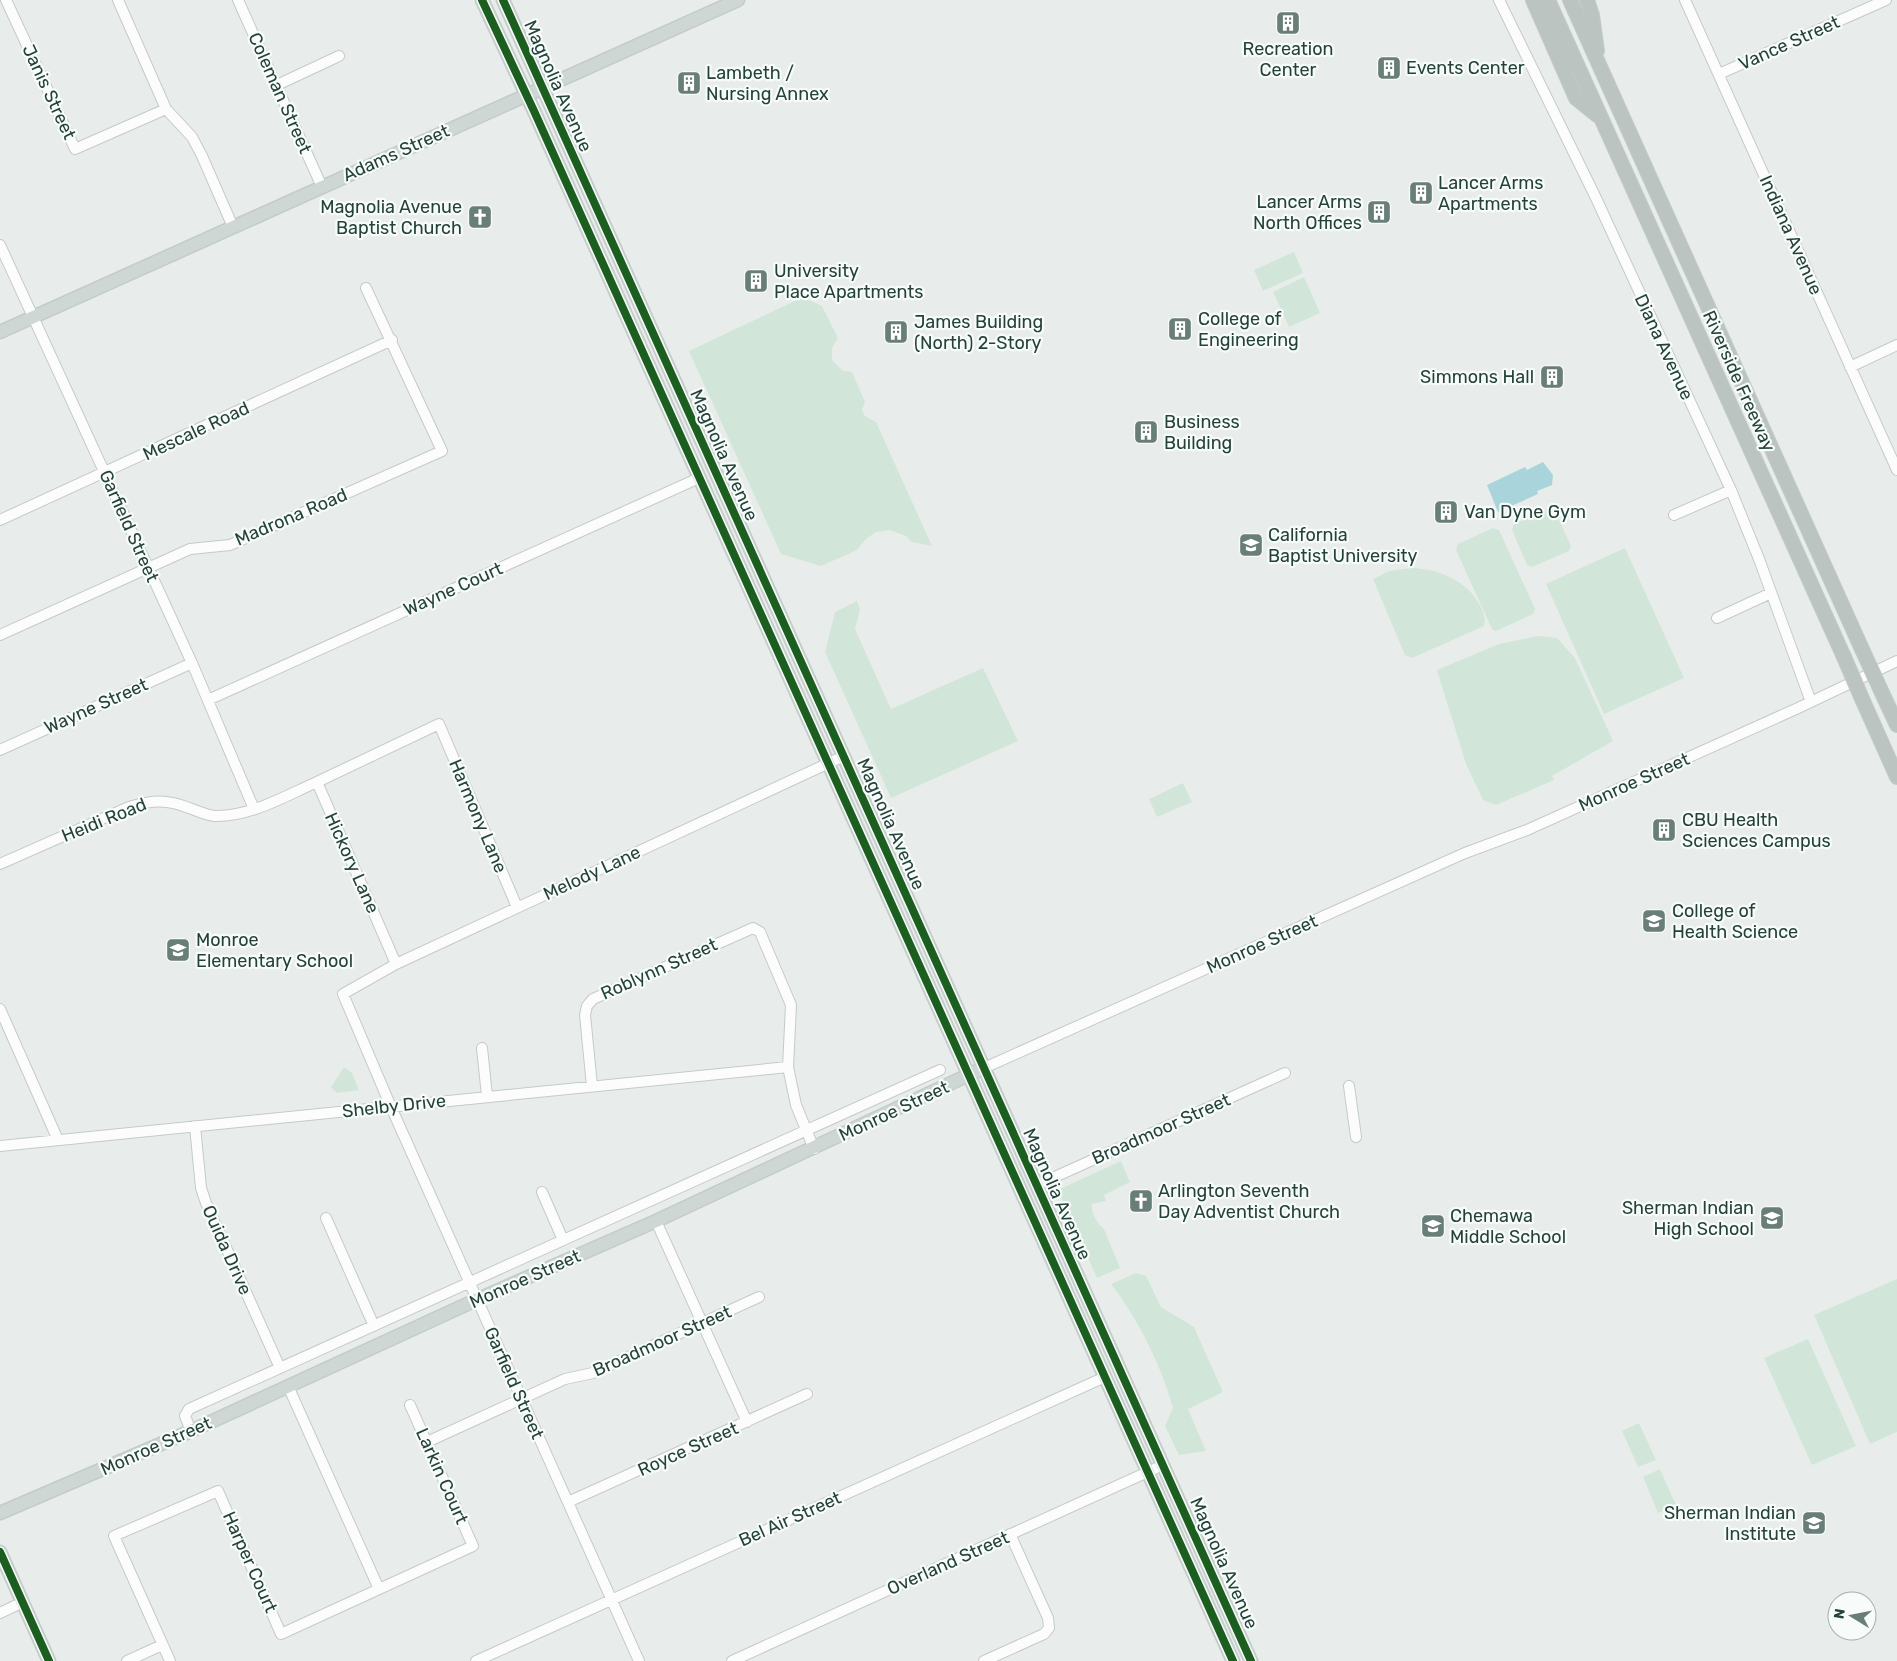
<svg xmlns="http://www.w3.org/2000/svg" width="1897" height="1661" font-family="Rubik,sans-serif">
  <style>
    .green { fill: #d1e6d8 }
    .water { fill: #a9d4db }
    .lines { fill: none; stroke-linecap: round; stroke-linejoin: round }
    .minor-casing { stroke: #c5cac8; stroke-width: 12 }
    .major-casing { stroke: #c3ccc9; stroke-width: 15 }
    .highway-casing { stroke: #c3ccc9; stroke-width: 16 }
    .minor { stroke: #fcfcfc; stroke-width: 10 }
    .major { stroke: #cfd7d5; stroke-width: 12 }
    .highway { stroke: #bcc4c2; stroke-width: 14 }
    .highway-bridge-casing { stroke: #c3ccc9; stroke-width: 16; stroke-linecap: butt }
    .highway-bridge { stroke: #bcc4c2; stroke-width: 14 }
    .cycleway-casing { stroke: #f7fbf9; stroke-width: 11 }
    .cycleway { stroke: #1b5e20; stroke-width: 8 }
    .labels { text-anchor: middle; stroke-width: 4.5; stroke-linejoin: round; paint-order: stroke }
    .street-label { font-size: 18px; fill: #24423a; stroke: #f7fbf9 }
    .poi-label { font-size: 18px; fill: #24423a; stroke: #f7fbf9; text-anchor: start }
  </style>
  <rect width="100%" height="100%" fill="#e8edeb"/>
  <path class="green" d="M1294 252 1303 273 1263 291 1254 270Z
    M1304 277 1320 313 1289 327 1273 292Z
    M803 297 822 306 838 338 832 348V360L843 371 852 372 865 402 862 410 865 416 876 422 932 546 912 542 906 536 890 530 876 532 866 539 857 550 821 566 781 554 689 351Z
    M1549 509 1555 511 1571 546 1569 551 1532 567 1527 565 1512 530 1514 524Z
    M1493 528 1499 530 1535 609 1533 614 1496 631 1492 629 1456 550 1458 544Z
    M1625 548 1684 678 1604 714 1546 584Z
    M1412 568C1440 569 1468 581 1481 607 1484 615 1486 618 1484 626L1412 658 1405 655 1373 579 1389 571Z
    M857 601 860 610 855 629 891 709 983 668 1018 741 891 798 825 652 835 612Z
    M1538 636 1557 638 1575 658 1613 741 1552 776 1554 780 1496 805 1483 800 1466 764 1437 670 1499 644Z
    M1183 783 1192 802 1157 817 1149 799Z
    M344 1067 352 1073 359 1090 337 1093 331 1087Z
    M1121 1161 1130 1182 1104 1195 1106 1201 1092 1204C1091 1214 1098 1224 1104 1229L1120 1268 1097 1278 1058 1190Z
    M1136 1273 1146 1276 1161 1307 1194 1327 1223 1392 1188 1409 1206 1451 1179 1455 1165 1426 1173 1408C1161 1365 1138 1319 1111 1284Z
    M1897 1279V1432L1870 1444 1814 1315Z
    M1808 1339 1856 1446 1812 1465 1764 1358Z
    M1639 1423 1656 1460 1638 1467 1622 1431Z
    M1660 1469 1676 1505 1658 1513 1643 1477Z"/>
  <path class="water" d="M1543 462 1553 475 1552 485 1537 491 1538 494 1498 512 1487 485 1525 467 1527 470Z"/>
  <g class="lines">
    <defs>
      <path id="minor" d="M6 0 75 149 166 109
        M118 0 166 109 192 137 202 156 233 227
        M238 0 322 187
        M1499 0 1595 196 1731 490 1759 559 1811 702
        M1685 0 1897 470
        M1719 74 1886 0
        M277 85 339 56
        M0 245 192 663 254 809
        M1850 367 1897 345
        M1674 515 1731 490
        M0 520 392 340
        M1717 618 1771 593
        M0 635 190 549 230 545 442 451 366 288
        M208 700 699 478
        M0 750 192 663
        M317 782 439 724 517 907
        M0 864 129 807C152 800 167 799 189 808 198 811 205 815 215 816 250 817 285 796 317 782L396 964
        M0 1009 58 1140
        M482 1048 487 1096
        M984 1068 1465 853 1527 830 1796 709 1897 661
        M592 1086 585 1015 587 1006 593 999 753 928 760 932 791 1005 788 1067 796 1105 814 1149
        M1349 1086 1356 1137
        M195 1126 201 1188 206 1203 280 1368
        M0 1146 788 1067
        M1037 1185 1285 1073
        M542 1192 563 1240
        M326 1218 374 1326
        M656 1221 747 1422
        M288 1386 379 1589
        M191 1431 185 1416 189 1409 940 1070
        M427 1442 565 1379 593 1373 759 1297
        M568 1502 807 1394
        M0 1613 23 1602
        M127 1661 162 1645
        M170 1661 114 1536 218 1491 281 1634 473 1546 410 1405
        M476 1661 1105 1377
        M639 1661 391 1107 343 994 396 964 844 756
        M732 1661 1163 1465
        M984 1661 1044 1634 1049 1628 1048 1618 1010 1534"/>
      <path id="major" d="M482 0 534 111 1233 1661
        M503 0 1251 1661
        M0 332 738 0
        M0 1513 191 1431 476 1300 656 1221 977 1071
        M0 1552 49 1661"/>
      <path id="highway" d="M1533 0 1576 98 1597 115
        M1548 0 1844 657
        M1570 0 1861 647
        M1587 0 1592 15 1597 51
        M1883 695 1897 725
        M1863 701 1897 777"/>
    </defs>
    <use href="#minor" class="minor-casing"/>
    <use href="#major" class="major-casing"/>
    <use href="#highway" class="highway-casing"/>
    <use href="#minor" class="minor"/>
    <use href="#major" class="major"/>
    <use href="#highway" class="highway"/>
    <defs>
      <path id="highway-bridge" d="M1861 647 1883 695
        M1844 657 1863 701"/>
    </defs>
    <use href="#highway-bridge" class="highway-bridge-casing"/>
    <use href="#highway-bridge" class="highway-bridge"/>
    <defs>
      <path id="cycleway" d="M482 0 534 111 1233 1661
        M503 0 1251 1661
        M0 1552 49 1661"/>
    </defs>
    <use href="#cycleway" class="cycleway-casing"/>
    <use href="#cycleway" class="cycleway"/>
  </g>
  <defs>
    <symbol id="building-square" viewBox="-11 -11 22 22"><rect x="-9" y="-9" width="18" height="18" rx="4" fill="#697e78" stroke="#f7fbf9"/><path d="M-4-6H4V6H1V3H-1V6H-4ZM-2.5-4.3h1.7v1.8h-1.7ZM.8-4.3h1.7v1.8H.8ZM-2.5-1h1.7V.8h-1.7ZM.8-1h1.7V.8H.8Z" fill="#fff"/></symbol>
    <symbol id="church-square" viewBox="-11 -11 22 22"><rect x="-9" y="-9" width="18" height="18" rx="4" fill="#697e78" stroke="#f7fbf9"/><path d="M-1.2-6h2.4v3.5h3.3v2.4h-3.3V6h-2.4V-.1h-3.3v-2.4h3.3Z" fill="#fff"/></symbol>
    <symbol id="university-square" viewBox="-11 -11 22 22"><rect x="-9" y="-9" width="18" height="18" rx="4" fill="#697e78" stroke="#f7fbf9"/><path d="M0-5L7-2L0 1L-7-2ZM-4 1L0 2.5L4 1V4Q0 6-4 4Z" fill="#fff"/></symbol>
    <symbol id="school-square" viewBox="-11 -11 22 22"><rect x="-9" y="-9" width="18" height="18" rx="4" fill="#697e78" stroke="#f7fbf9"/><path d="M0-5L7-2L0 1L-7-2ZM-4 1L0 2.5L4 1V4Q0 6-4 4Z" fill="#fff"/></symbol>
  </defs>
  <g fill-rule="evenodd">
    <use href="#building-square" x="1274" y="9" width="28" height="28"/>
    <use href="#building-square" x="1375" y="54" width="28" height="28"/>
    <use href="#building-square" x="675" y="69" width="28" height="28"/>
    <use href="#building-square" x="1407" y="179" width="28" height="28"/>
    <use href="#building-square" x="1365" y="198" width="28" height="28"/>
    <use href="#church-square" x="466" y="203" width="28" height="28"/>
    <use href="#building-square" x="742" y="267" width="28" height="28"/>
    <use href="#building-square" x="1166" y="315" width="28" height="28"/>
    <use href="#building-square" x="882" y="318" width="28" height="28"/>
    <use href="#building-square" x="1538" y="363" width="28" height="28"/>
    <use href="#building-square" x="1132" y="418" width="28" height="28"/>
    <use href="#building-square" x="1432" y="498" width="28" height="28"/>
    <use href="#university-square" x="1237" y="531" width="28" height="28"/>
    <use href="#building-square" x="1650" y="816" width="28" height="28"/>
    <use href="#university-square" x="1640" y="907" width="28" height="28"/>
    <use href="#school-square" x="164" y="936" width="28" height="28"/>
    <use href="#church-square" x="1127" y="1187" width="28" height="28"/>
    <use href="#school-square" x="1758" y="1204" width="28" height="28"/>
    <use href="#school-square" x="1419" y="1212" width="28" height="28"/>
    <use href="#school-square" x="1800" y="1509" width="28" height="28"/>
  </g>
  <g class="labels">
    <g class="street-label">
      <text transform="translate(1789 43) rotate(-24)" y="6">Vance Street</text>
      <text transform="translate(558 86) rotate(66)" y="6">Magnolia Avenue</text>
      <text transform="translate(49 92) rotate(65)" y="6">Janis Street</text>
      <text transform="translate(280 93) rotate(66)" y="6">Coleman Street</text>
      <text transform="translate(396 153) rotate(-24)" y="6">Adams Street</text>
      <text transform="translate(1791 235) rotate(66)" y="6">Indiana Avenue</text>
      <text transform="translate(1664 347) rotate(65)" y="6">Diana Avenue</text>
      <text transform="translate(1739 381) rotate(66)" y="6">Riverside Freeway</text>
      <text transform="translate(196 431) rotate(-25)" y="6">Mescale Road</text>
      <text transform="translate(724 455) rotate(66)" y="6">Magnolia Avenue</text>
      <text transform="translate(291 517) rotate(-23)" y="6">Madrona Road</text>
      <text transform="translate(129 526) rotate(66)" y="6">Garfield Street</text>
      <text transform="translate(453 589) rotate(-24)" y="6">Wayne Court</text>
      <text transform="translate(96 706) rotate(-24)" y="6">Wayne Street</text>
      <text transform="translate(1634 782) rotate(-24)" y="6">Monroe Street</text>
      <text transform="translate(478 816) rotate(67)" y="6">Harmony Lane</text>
      <text transform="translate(104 820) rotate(-22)" y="6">Heidi Road</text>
      <text transform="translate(891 824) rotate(66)" y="6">Magnolia Avenue</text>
      <text transform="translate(352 863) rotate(66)" y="6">Hickory Lane</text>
      <text transform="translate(592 873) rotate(-25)" y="6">Melody Lane</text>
      <text transform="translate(1262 944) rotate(-24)" y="6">Monroe Street</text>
      <text transform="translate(659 969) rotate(-24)" y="6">Roblynn Street</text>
      <text transform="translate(394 1106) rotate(-6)" y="6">Shelby Drive</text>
      <text transform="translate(894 1111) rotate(-25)" y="6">Monroe Street</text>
      <text transform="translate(1161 1129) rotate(-24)" y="6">Broadmoor Street</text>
      <text transform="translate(1057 1194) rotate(66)" y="6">Magnolia Avenue</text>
      <text transform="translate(227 1250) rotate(66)" y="6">Ouida Drive</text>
      <text transform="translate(525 1279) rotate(-24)" y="6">Monroe Street</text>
      <text transform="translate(662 1341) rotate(-24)" y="6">Broadmoor Street</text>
      <text transform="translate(514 1383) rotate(66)" y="6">Garfield Street</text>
      <text transform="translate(156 1446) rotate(-24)" y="6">Monroe Street</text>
      <text transform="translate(688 1449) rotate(-24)" y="6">Royce Street</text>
      <text transform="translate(442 1476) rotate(66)" y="6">Larkin Court</text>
      <text transform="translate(790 1519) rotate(-24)" y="6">Bel Air Street</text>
      <text transform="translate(250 1562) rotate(66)" y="6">Harper Court</text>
      <text transform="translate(948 1563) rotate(-24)" y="6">Overland Street</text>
      <text transform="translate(1224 1563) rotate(66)" y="6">Magnolia Avenue</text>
    </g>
    <g class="poi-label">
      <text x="1288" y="55" text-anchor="middle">Recreation<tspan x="1288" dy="21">Center</tspan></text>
      <text x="1406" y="74">Events Center</text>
      <text x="706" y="79">Lambeth /<tspan x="706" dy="21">Nursing Annex</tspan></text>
      <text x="1438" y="189">Lancer Arms<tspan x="1438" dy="21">Apartments</tspan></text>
      <text x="1362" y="208" text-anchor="end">Lancer Arms<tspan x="1362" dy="21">North Offices</tspan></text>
      <text x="462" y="213" text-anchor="end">Magnolia Avenue<tspan x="462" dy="21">Baptist Church</tspan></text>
      <text x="774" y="277">University<tspan x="774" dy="21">Place Apartments</tspan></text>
      <text x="1198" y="325">College of<tspan x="1198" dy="21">Engineering</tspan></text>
      <text x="914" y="328">James Building<tspan x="914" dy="21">(North) 2-Story</tspan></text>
      <text x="1534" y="383" text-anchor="end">Simmons Hall</text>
      <text x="1164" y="428">Business<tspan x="1164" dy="21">Building</tspan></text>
      <text x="1464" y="518">Van Dyne Gym</text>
      <text x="1268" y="541">California<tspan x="1268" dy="21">Baptist University</tspan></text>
      <text x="1682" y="826">CBU Health<tspan x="1682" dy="21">Sciences Campus</tspan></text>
      <text x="1672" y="917">College of<tspan x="1672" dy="21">Health Science</tspan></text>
      <text x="196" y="946">Monroe<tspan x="196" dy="21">Elementary School</tspan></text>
      <text x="1158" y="1197">Arlington Seventh<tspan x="1158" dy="21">Day Adventist Church</tspan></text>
      <text x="1754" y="1214" text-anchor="end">Sherman Indian<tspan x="1754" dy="21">High School</tspan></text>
      <text x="1450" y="1222">Chemawa<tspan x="1450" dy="21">Middle School</tspan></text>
      <text x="1796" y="1519" text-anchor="end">Sherman Indian<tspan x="1796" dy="21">Institute</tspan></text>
    </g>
  </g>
  <g transform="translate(1852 1616) rotate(280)"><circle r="24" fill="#f7fbf9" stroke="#a3b1ad"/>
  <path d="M0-4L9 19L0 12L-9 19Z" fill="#697e78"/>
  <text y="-8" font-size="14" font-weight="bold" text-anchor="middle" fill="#24423a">N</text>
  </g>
</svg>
